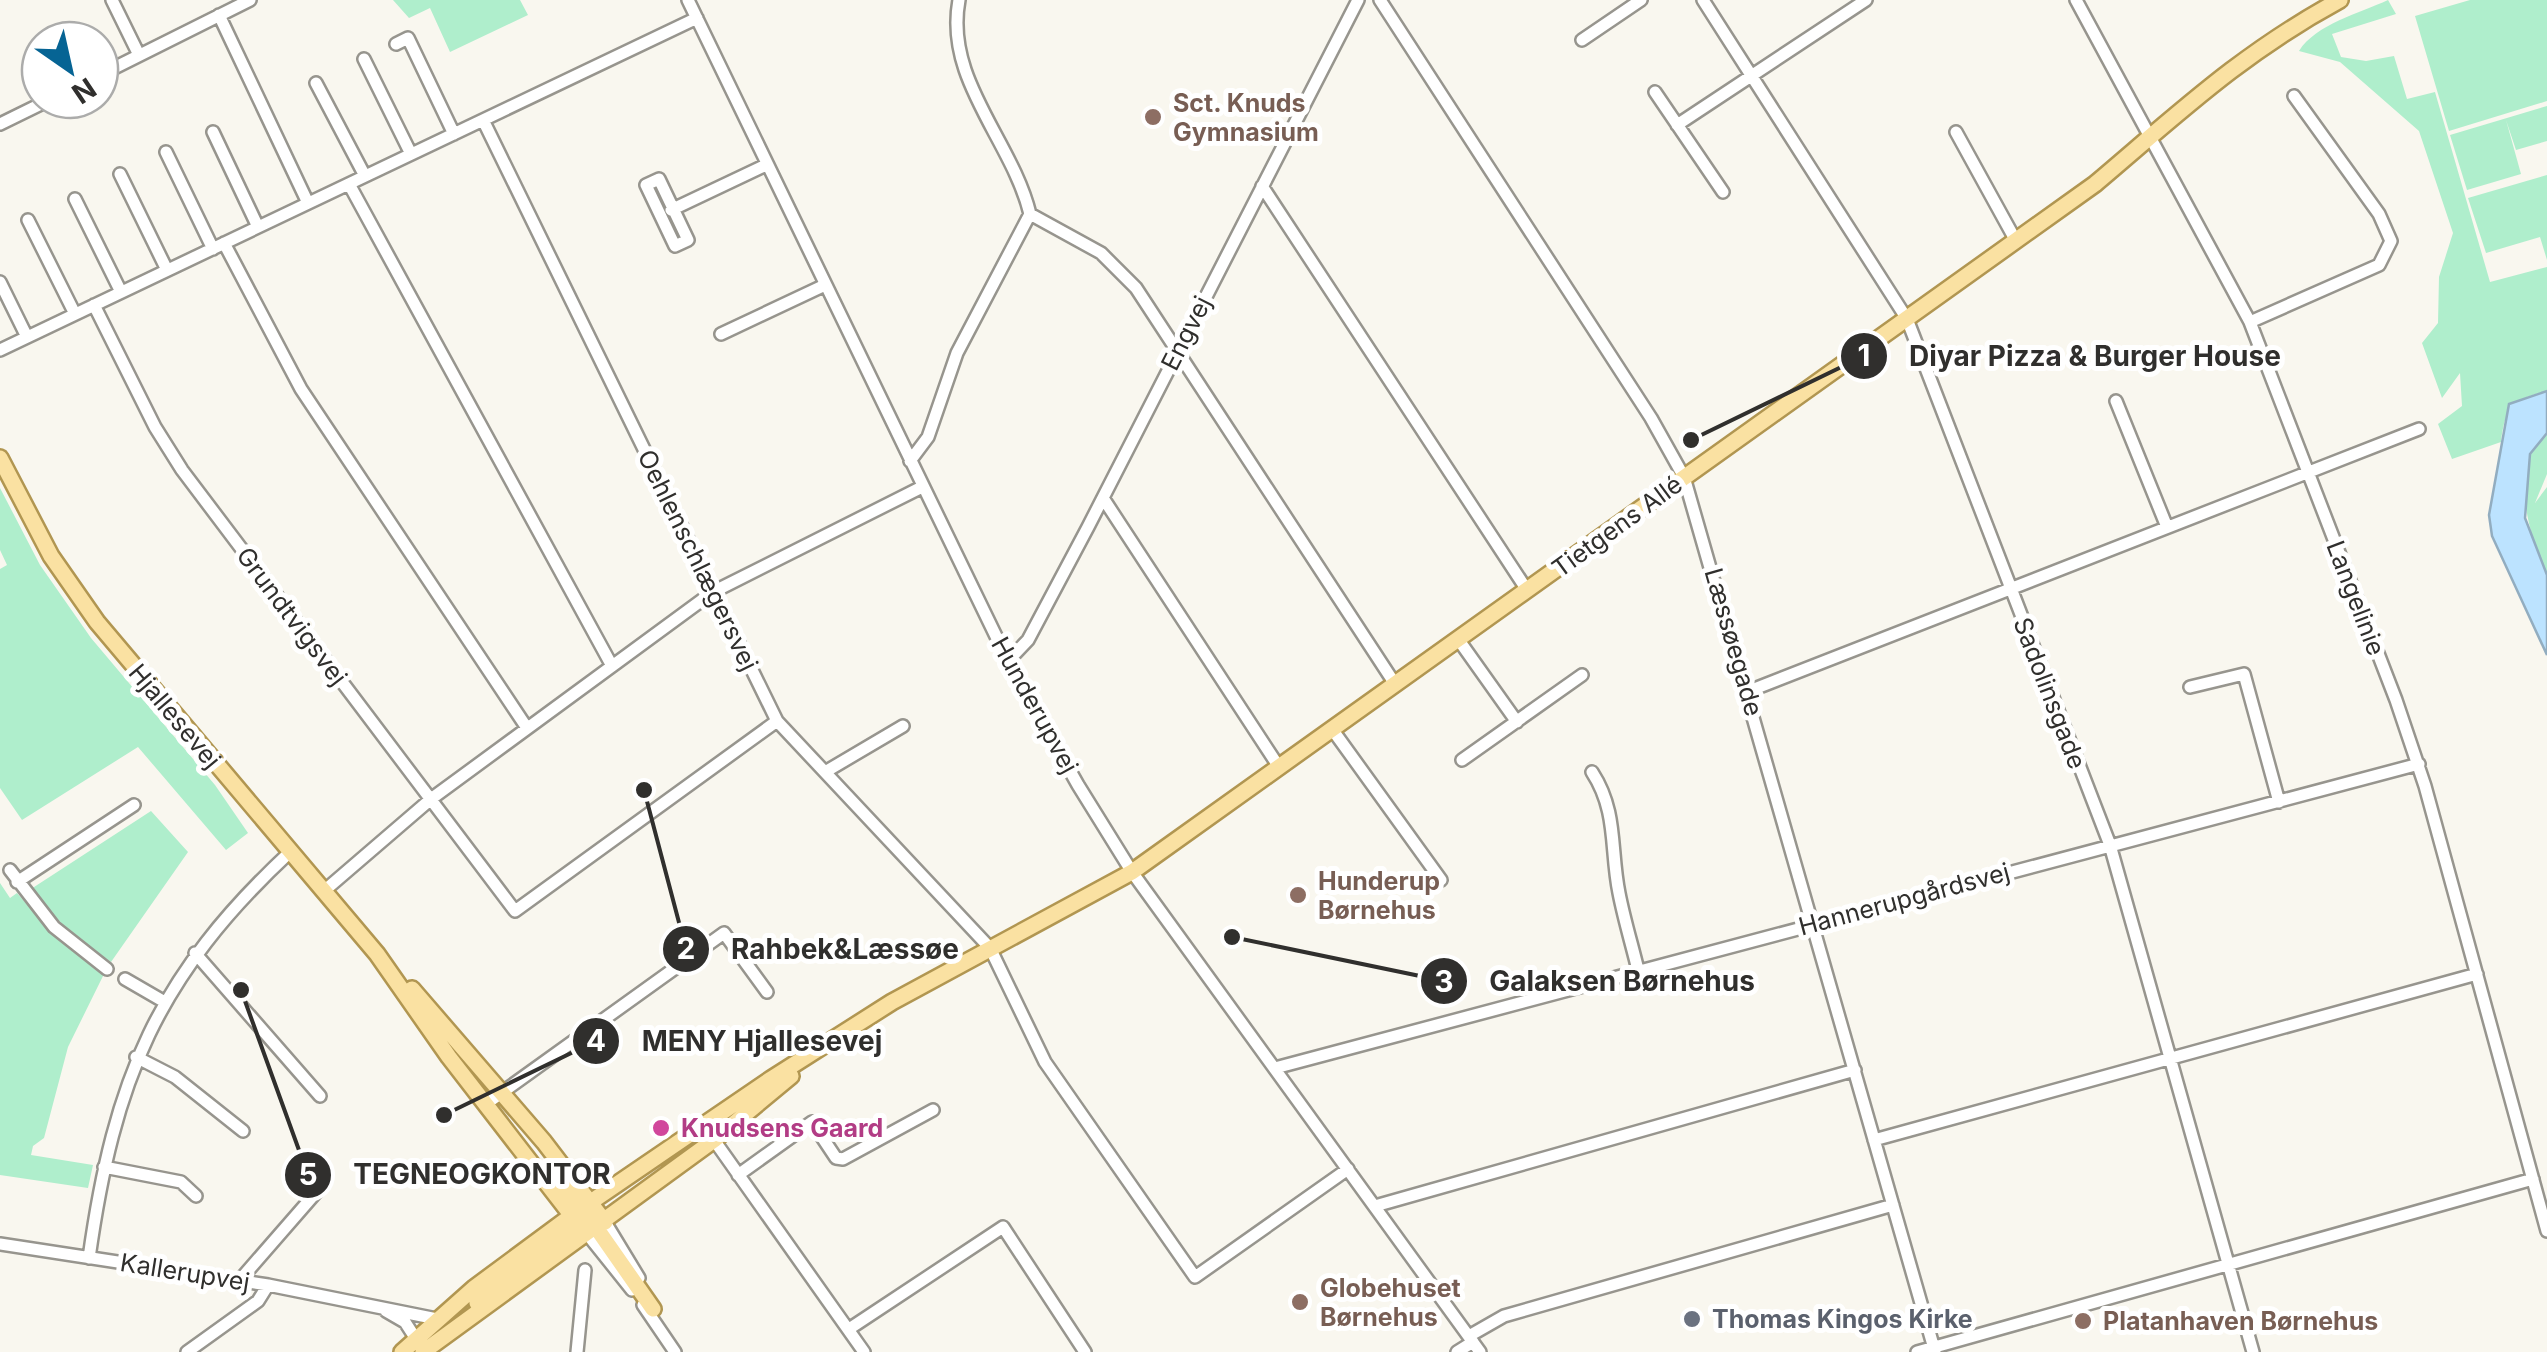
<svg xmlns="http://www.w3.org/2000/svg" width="2547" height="1352" font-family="Inter,sans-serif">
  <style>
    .green { fill: #afeecc }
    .water { fill: #bce3ff; stroke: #92adc0; stroke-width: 2.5 }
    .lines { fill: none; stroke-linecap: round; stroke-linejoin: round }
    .minor-casing { stroke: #97958e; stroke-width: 16 }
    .major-casing { stroke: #b19651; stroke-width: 20 }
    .minor { stroke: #fff; stroke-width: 11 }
    .major { stroke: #fae1a2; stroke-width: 15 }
    .education-dot { fill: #8d6e63; stroke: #fff; stroke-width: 4 }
    .hotel-dot { fill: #d1479c; stroke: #fff; stroke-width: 4 }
    .worship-dot { fill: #6b7280; stroke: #fff; stroke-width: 4 }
    .labels { text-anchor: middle; stroke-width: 10; stroke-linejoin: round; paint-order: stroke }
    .education-label { font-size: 25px; font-weight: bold; fill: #785e54; stroke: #fff; text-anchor: start }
    .street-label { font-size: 25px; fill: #302f2d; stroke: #fff }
    .hotel-label { font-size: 25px; font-weight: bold; fill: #b23c85; stroke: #fff; text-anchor: start }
    .worship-label { font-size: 25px; font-weight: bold; fill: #5b616d; stroke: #fff; text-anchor: start }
    .leader { fill: none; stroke: #302f2d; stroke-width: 4 }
    .callout-dot { fill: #302f2d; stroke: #fff; stroke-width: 4 }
    .mark-label { font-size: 30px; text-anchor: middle; font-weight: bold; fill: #fff }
    .callout-label { font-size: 28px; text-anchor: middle; font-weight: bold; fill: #302f2d; stroke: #fff; stroke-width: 10; stroke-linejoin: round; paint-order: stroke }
  </style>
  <rect width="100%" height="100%" fill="#f9f7ef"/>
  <path class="green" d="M393 0H520L528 15 450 52 430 8 409 18Z
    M2388 0 2396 14 2332 34 2341 57 2366 61 2394 56 2407 99 2435 92 2490 282 2547 267V391C2513 399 2505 407 2501 442L2452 459 2438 424 2462 406 2460 373 2442 398 2422 343 2438 323 2439 277 2453 233 2419 131 2340 62 2299 51C2316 24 2360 13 2388 0Z
    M2470 0H2547V101L2449 131 2415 16Z
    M2547 106V141L2516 150 2506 120 2521 174 2467 190 2450 135Z
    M2547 175V260L2540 237 2486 253 2468 198Z
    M2547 433V474L2535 503 2547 487V575C2529 535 2507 466 2547 433Z
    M0 488 40 565 91 638 215 785 248 833 226 850 138 747 22 820 0 788V569L7 565 0 550Z
    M151 811 188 852 111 962 69 932 31 889Z
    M0 883 10 898 17 893 56 938 104 974 68 1047 44 1138 33 1146 31 1155 93 1165 88 1188 0 1175Z"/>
  <path class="water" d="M2547 391V433L2530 454 2525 518 2547 575V655L2492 536 2489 515 2509 404Z"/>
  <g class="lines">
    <defs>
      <path id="minor" d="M112 0 139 55
        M688 0 1008 661 1078 785 1132 872 1480 1352
        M1380 0 1651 418 1684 477 1935 1352
        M1703 0 1907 319 2110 845 2253 1352
        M2076 0 2250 322 2396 700 2425 786 2547 1231
        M219 15 308 203
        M1582 40 1641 0
        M396 44 408 38 454 134
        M364 59 411 154
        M100 75 250 0
        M316 83 365 176
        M1655 92 1723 192
        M483 120 777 721 990 948 1045 1062 1195 1277 1348 1169
        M0 124 49 100
        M1677 125 1866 0
        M213 132 258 227
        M1956 132 2016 241
        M166 152 213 249
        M120 174 167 270
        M659 179 688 240 675 246 646 185Z
        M349 184 612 666
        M1262 186 1527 590
        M75 199 121 292
        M671 210 766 165
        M1030 214 1101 253 1136 288 1395 684
        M28 220 75 314
        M224 243 301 389 527 728
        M0 282 27 337
        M94 305 155 427 182 470 515 911 777 721
        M2250 322 2379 265 2391 241 2379 214 2294 96
        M721 334 825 285
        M0 350 697 18
        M2116 401 2167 527
        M910 461 928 437 957 353 1030 214C1012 140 944 80 959 0
        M1103 498 1279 767
        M1458 639 1517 722
        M1008 661 1028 640 1088 527 1358 0
        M2190 687 2244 674 2279 802
        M1749 691 2419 429
        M1332 729 1441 880
        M1462 760 1582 675
        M825 772 903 726
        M1592 772C1618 812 1610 849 1619 893 1624 919 1632 945 1638 970
        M10 870 54 927 107 969
        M17 882 134 805
        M324 891 431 799 713 592 922 487
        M195 953 320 1096
        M125 979 163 1001
        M136 1057 175 1077 243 1131
        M1275 1068 2419 764
        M486 1104 724 933 767 992
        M714 1140 864 1352
        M1874 1140 2477 974
        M104 1167 181 1182 196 1196
        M738 1175 812 1122 836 1158 843 1159 933 1110
        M1375 1206 1855 1070
        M605 1222 639 1278
        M584 1230 632 1290
        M0 1244 268 1285 437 1319
        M89 1258C114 1079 157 976 290 852
        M239 1281 320 1188
        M643 1305 675 1352
        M386 1311 405 1322 416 1339
        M849 1329 1003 1227 1085 1352
        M1469 1336 1504 1316 1893 1205
        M187 1352 258 1301 268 1285
        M577 1352 585 1270
        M1457 1352 1473 1342
        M1917 1352 2533 1179"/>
      <path id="major" d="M0 458 51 556 97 622 377 954 449 1057 572 1216
        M412 989 544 1142 605 1222
        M552 1171 588 1214
        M593 1223 653 1309
        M477 1303 585 1220 591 1202
        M402 1352 474 1288 582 1208 771 1079 892 1002 1132 872 2095 184C2179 113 2242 53 2340 0
        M423 1352 714 1140 791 1076"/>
    </defs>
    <use href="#minor" class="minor-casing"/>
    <use href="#major" class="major-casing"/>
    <use href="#minor" class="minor"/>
    <use href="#major" class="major"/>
  </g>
  <g class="education-dot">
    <circle cx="1153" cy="117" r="10"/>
    <circle cx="1298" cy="895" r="10"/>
    <circle cx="1300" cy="1302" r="10"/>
    <circle cx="2083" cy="1321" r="10"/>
  </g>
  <circle class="hotel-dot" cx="661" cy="1128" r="10"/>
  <circle class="worship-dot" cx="1692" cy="1319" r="10"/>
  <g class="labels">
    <g class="education-label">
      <text x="1173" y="112">Sct. Knuds<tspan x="1173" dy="29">Gymnasium</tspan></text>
      <text x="1318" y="890">Hunderup<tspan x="1318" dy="29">Børnehus</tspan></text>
      <text x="1320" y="1297">Globehuset<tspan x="1320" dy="29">Børnehus</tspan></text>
      <text x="2103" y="1330">Platanhaven Børnehus</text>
    </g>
    <g class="street-label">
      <text transform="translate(1186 333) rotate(-63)" y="9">Engvej</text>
      <text transform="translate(1617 526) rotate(-36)" y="9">Tietgens Allé</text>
      <text transform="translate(698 560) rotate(64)" y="9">Oehlenschlægersvej</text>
      <text transform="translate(2356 598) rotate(69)" y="9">Langelinie</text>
      <text transform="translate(292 616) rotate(53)" y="9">Grundtvigsvej</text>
      <text transform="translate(1734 642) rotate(74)" y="9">Læssøegade</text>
      <text transform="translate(2050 693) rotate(69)" y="9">Sadolinsgade</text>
      <text transform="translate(1035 705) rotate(61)" y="9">Hunderupvej</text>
      <text transform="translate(175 716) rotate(50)" y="9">Hjallesevej</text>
      <text transform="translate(1904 899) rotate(-15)" y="9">Hannerupgårdsvej</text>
      <text transform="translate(185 1272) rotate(9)" y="9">Kallerupvej</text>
    </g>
    <g class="hotel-label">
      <text x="681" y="1137">Knudsens Gaard</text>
    </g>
    <g class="worship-label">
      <text x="1712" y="1328">Thomas Kingos Kirke</text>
    </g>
  </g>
  <path class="leader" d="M1691 440L1864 356M644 790L686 949M1232 937L1444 981M444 1115L596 1041M241 990L308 1175"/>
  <g class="callout-dot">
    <circle cx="1691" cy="440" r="10"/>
    <circle cx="644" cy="790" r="10"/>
    <circle cx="1232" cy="937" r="10"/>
    <circle cx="444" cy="1115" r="10"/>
    <circle cx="241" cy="990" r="10"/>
    <circle cx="1864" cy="356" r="25"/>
    <circle cx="686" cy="949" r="25"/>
    <circle cx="1444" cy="981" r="25"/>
    <circle cx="596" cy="1041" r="25"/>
    <circle cx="308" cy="1175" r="25"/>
  </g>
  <g class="mark-label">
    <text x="1864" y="366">1</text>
    <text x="686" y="959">2</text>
    <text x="1444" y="992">3</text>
    <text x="596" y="1051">4</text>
    <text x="308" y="1185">5</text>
  </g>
  <g class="callout-label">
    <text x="2095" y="366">Diyar Pizza &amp; Burger House</text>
    <text x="845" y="959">Rahbek&amp;Læssøe</text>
    <text x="1622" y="991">Galaksen Børnehus</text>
    <text x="762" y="1051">MENY Hjallesevej</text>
    <text x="482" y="1184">TEGNEOGKONTOR</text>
  </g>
  <g transform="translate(70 70) rotate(146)"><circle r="48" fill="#ffffff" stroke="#acacab" stroke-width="2.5"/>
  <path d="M0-8L18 38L0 25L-18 38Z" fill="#066494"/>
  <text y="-15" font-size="28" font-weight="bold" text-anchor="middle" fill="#302f2d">N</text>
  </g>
</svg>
